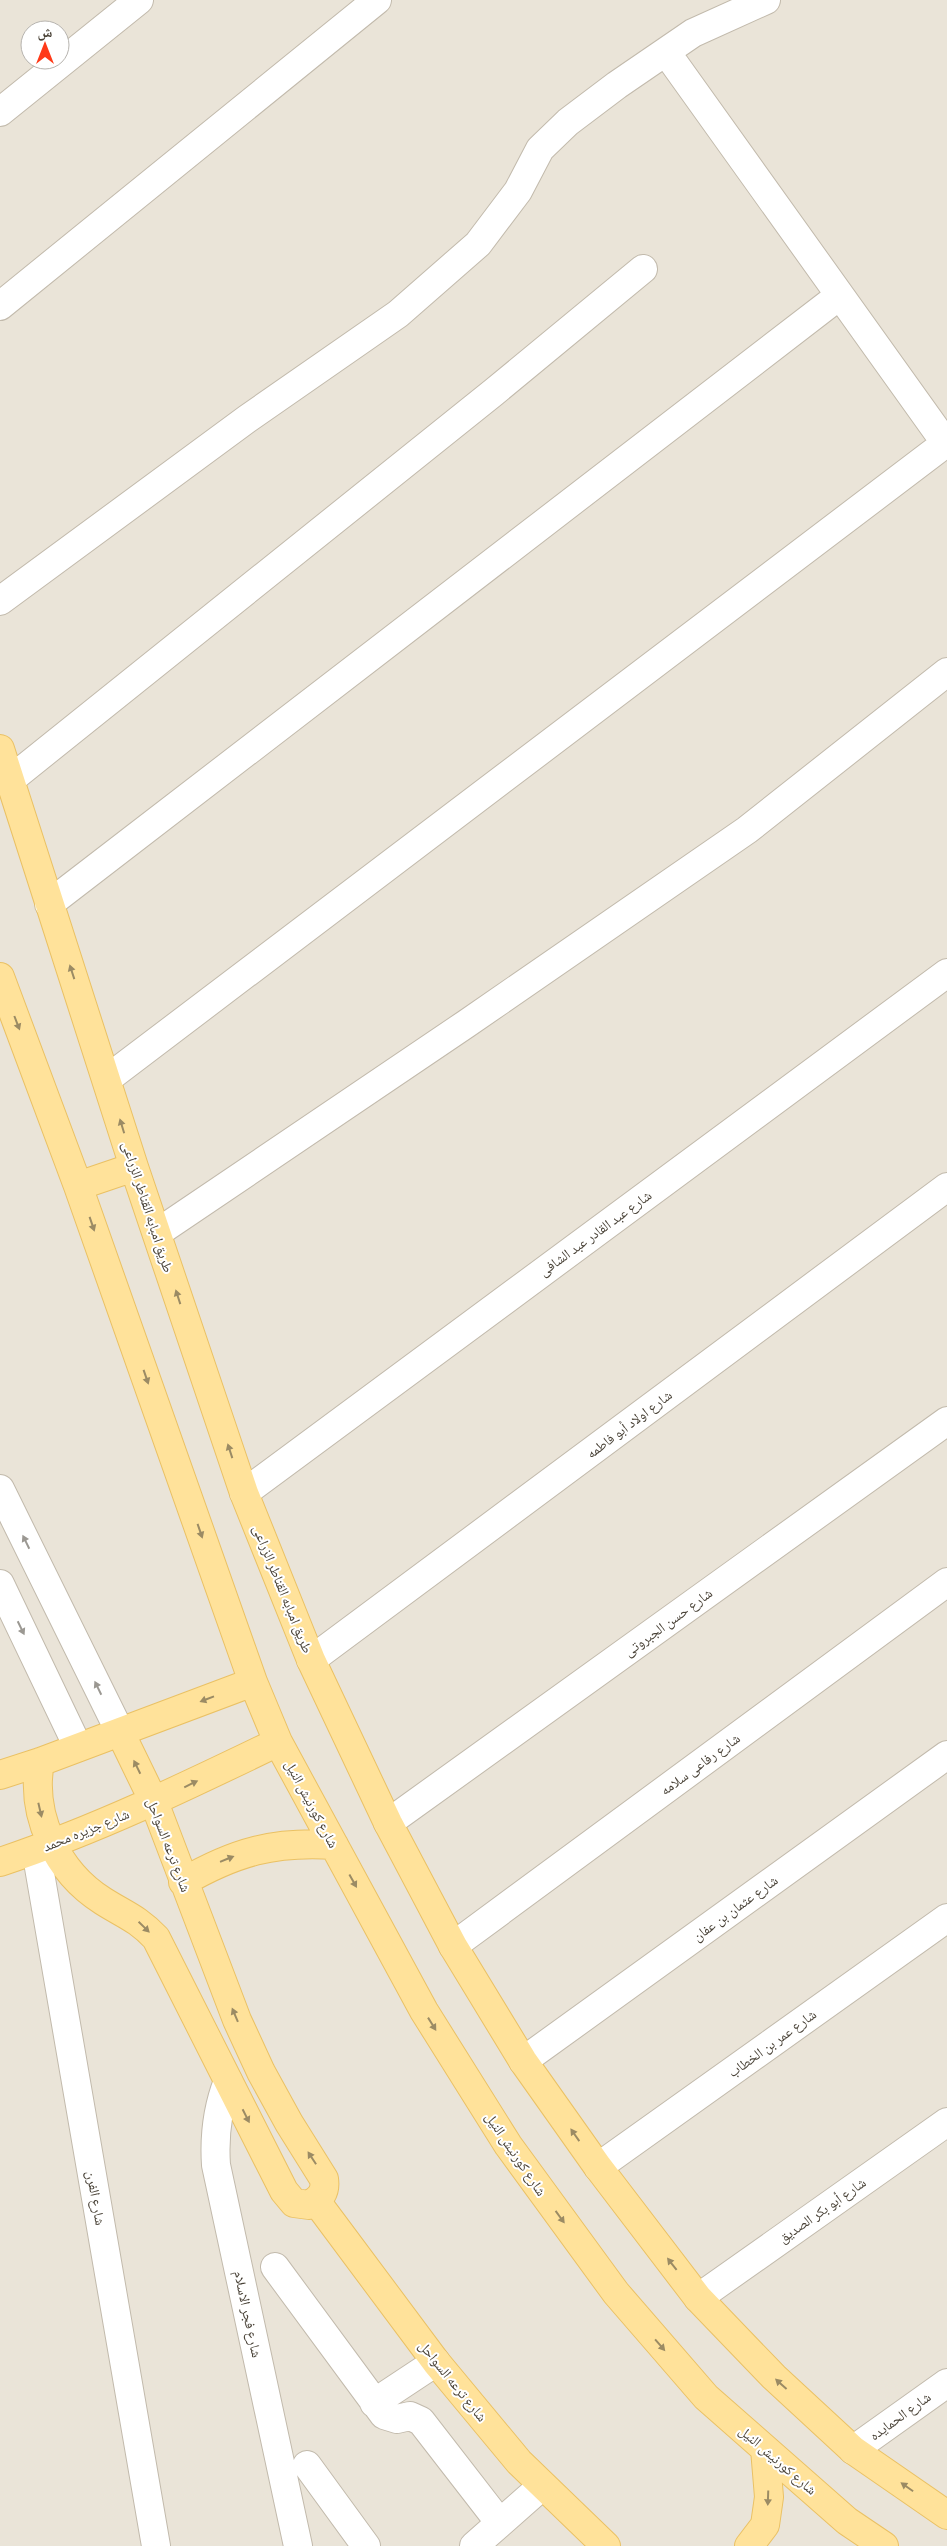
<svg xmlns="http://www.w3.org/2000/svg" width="947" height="2546" font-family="'PT Sans Narrow','Noto Naskh Arabic',sans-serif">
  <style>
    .residential { fill: #eae4d8; fill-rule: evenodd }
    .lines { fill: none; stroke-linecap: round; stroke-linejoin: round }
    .minor-casing { stroke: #c2baac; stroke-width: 30 }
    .major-casing { stroke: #eac164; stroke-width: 30 }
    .minor { stroke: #fff; stroke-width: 28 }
    .major { stroke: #ffe29a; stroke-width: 28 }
    .oneway { fill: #9b8b64 }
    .oneway2 { fill: #9b9892 }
    .labels { text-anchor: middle; stroke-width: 4; stroke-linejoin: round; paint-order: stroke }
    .street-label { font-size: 14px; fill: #4a4338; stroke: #fff }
  </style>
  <rect width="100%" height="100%" fill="#f6f2ea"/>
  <path class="residential" d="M0 0H947V2546H0ZM30 30H60V60H30Z"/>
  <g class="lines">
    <defs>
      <path id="minor" d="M666 52 947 445
        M0 112 139 0
        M0 306 377 0
        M0 601 247 419 398 314 478 244 518 191 540 149 568 122 617 85 693 33 766 0
        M10 780 494 392 643 269
        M49 904 839 296
        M107 1079 946 443
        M157 1233 466 1024 747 830 947 672
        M0 1489 120 1732
        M244 1493 947 973
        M0 1584 78 1747
        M311 1660 947 1187
        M388 1823 947 1421
        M36 1850 156 2546
        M453 1946 947 1582
        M523 2061 947 1755
        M228 2081C217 2109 214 2135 216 2165L298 2546
        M598 2167 947 1918
        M275 2267 384 2415 397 2419 410 2416 421 2421 500 2523
        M698 2298 947 2122
        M374 2403 436 2362
        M853 2450 947 2383
        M307 2465 366 2546
        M474 2546 542 2486"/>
      <path id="major" d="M0 749 134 1167 244 1493 311 1660 388 1823 453 1946 523 2061 598 2167 698 2298 774 2377 853 2450 947 2515
        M0 977 78 1186 253 1682 278 1742 424 2011 508 2145 616 2293 706 2397 847 2521 884 2546
        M78 1186 134 1167
        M40 1762C30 1815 57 1872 103 1901 125 1915 137 1918 156 1938L284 2191 294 2203 309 2205C321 2198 326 2192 324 2179L289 2123 261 2072 237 2020 154 1802 120 1732
        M0 1775 40 1762 253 1682
        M0 1862C96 1830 187 1786 278 1742
        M183 1882C235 1852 274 1841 334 1845
        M316 2201 436 2362 519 2462 606 2546
        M749 2546 765 2525 769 2497 765 2449"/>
    </defs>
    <use href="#minor" class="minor-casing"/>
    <use href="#major" class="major-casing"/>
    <use href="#minor" class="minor"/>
    <use href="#major" class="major"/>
  </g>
  <defs><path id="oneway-solid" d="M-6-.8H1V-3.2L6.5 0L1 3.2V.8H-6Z" transform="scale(1.25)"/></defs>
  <g class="oneway">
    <use href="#oneway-solid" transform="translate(72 972) rotate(-108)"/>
    <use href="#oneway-solid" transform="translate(17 1023) rotate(69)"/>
    <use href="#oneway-solid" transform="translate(122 1126) rotate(-107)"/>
    <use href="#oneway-solid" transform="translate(92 1224) rotate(71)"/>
    <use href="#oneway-solid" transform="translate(178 1297) rotate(-108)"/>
    <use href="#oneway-solid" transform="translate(146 1377) rotate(71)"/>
    <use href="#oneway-solid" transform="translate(230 1451) rotate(-108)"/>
    <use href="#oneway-solid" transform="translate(200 1531) rotate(71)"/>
    <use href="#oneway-solid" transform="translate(207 1699) rotate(159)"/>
    <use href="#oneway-solid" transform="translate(137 1767) rotate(-116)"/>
    <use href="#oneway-solid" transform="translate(191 1784) rotate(-26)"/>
    <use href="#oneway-solid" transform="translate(40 1810) rotate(77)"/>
    <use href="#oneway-solid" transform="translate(227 1859) rotate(-22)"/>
    <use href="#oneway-solid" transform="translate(353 1881) rotate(61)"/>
    <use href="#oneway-solid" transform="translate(144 1927) rotate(44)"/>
    <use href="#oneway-solid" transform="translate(235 2015) rotate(-113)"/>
    <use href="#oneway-solid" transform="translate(432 2024) rotate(58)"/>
    <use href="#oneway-solid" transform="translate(246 2116) rotate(63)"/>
    <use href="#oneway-solid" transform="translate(575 2135) rotate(-125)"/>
    <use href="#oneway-solid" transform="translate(312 2158) rotate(-123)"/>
    <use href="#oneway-solid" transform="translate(560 2217) rotate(54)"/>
    <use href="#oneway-solid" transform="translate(672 2264) rotate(-128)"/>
    <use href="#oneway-solid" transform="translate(660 2345) rotate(49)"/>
    <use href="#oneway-solid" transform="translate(781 2384) rotate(-138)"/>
    <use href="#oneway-solid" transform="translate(907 2487) rotate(-145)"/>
    <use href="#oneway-solid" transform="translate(768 2498) rotate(92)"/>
  </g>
  <g class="oneway2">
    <use href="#oneway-solid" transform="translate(26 1542) rotate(-116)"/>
    <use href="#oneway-solid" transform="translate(21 1628) rotate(64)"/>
    <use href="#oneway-solid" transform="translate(98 1688) rotate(-116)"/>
  </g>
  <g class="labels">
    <g class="street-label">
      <text transform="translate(148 1207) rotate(72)" y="5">طريق امبابه القناطر الزراعى</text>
      <text transform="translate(595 1233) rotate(-36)" y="5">شارع عبد القادر عبد الشافى</text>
      <text transform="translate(629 1424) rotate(-37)" y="5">شارع اولاد أبو فاطمه</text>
      <text transform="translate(283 1589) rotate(68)" y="5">طريق امبابه القناطر الزراعى</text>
      <text transform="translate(668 1622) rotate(-36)" y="5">شارع حسن الجبروتى</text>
      <text transform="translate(700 1764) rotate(-36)" y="5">شارع رفاعى سلامه</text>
      <text transform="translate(312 1804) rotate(62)" y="5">شارع كورنيش النيل</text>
      <text transform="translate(86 1830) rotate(-22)" y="5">شارع جزيره محمد</text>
      <text transform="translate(169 1845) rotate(69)" y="5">شارع ترعه السواحل</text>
      <text transform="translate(735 1908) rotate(-36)" y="5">شارع عثمان بن عفان</text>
      <text transform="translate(772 2043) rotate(-36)" y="5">شارع عمر بن الخطاب</text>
      <text transform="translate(516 2154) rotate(56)" y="5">شارع كورنيش النيل</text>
      <text transform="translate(96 2198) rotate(80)" y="5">شارع الفرن</text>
      <text transform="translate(822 2210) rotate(-35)" y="5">شارع أبو بكر الصديق</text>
      <text transform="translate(248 2314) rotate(78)" y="5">شارع فجر الاسلام</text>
      <text transform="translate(453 2381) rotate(51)" y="5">شارع ترعه السواحل</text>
      <text transform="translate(900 2416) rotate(-36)" y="5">شارع الحمايده</text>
      <text transform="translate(778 2460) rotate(41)" y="5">شارع كورنيش النيل</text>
    </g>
  </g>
  <g transform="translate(45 45)"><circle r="24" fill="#ffffff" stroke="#b7b4af"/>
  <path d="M0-4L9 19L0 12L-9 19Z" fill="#ff3a18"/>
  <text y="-8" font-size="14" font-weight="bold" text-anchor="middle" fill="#4a4338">ش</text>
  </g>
</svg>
